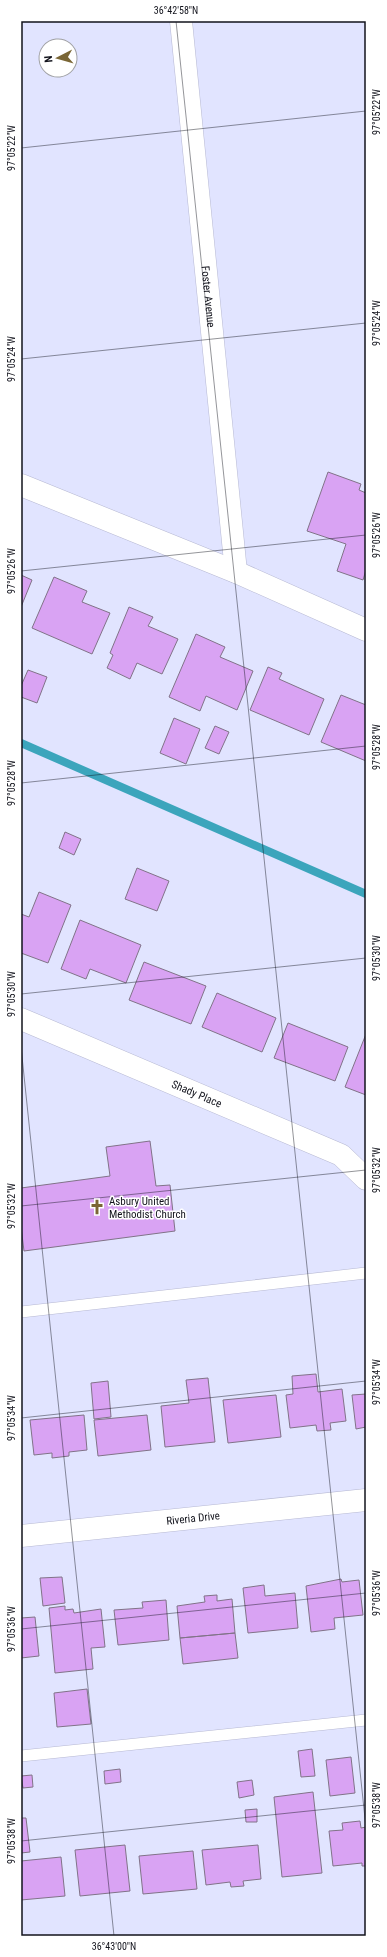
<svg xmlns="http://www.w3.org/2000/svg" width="387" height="1957" font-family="'Roboto Condensed',sans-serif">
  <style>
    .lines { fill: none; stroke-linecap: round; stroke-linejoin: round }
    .stream { stroke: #3ca5bc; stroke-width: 8 }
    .building { fill: #d9a3f3; stroke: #817388 }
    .service-casing { stroke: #b7b9d3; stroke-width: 12 }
    .minor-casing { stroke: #b7b9d3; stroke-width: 23 }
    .service { stroke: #fff; stroke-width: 11 }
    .minor { stroke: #fff; stroke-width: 22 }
    .ticks { fill: none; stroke: #12131c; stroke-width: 1; stroke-opacity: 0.45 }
    .labels { text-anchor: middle; stroke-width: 3; stroke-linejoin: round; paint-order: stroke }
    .street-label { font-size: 11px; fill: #12131c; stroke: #fff }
    .poi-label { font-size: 11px; fill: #12131c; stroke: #fff; text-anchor: start }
    .neatline { fill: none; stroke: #12131c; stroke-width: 1.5 }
    .ticks-label { font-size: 10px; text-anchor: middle; fill: #12131c }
  </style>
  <rect width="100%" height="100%" fill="#e1e4ff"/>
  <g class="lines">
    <path class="stream" d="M21 743 366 894"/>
  </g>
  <path class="building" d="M328 472 361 484 359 490 366 493V570L363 580 337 571 346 544 307 531Z
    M21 575 32 580 21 607Z
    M54 577 87 591 82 602 110 613 92 654 32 628Z
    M129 607 153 617 148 626 178 639 162 674 137 663 130 679 107 668 113 655 110 653Z
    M196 634 225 647 220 657 253 671 237 710 206 696 200 711 169 697Z
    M268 667 282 673 279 679 324 699 309 735 250 710Z
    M28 670 47 677 37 703 21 697V686Z
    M341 695 366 705V761L321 742Z
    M174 718 200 729 186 764 160 753Z
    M215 726 229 732 219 754 205 748Z
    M65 832 81 839 74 855 59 848Z
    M137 868 169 881 157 911 125 899Z
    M39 892 71 905 48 963 21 953V914L29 917Z
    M80 920 141 945 126 983 90 969 86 979 61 969Z
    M144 962 206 986 191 1024 129 1000Z
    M217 993 276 1018 262 1052 202 1027Z
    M288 1023 348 1047 335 1081 274 1058Z
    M366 1034V1095L345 1087Z
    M150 1141 156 1186 170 1185 175 1231 24 1251 21 1227V1188L110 1176 106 1147Z
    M316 1374 318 1392 342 1389 346 1421 330 1423 331 1430 317 1431 316 1425 290 1428 286 1395 293 1394 292 1376Z
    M208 1378 215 1442 165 1447 161 1406 189 1403 186 1380Z
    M108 1381 111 1417 94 1419 91 1383Z
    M366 1394V1427L356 1429 352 1395Z
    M276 1395 281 1437 228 1443 223 1400Z
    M84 1415 87 1450 69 1452V1456L52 1458V1453L34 1455 30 1420Z
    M147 1415 151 1450 98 1456 94 1420Z
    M62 1577 65 1603 43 1606 40 1578Z
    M341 1579 342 1582 359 1580 363 1615 334 1618 335 1629 311 1632 306 1586Z
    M264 1585 265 1596 295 1593 298 1628 248 1633 243 1588Z
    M217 1595V1601L232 1599 235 1633 180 1638 177 1606 205 1602 204 1596Z
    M166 1600 169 1640 118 1645 114 1610 143 1608 142 1602Z
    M65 1606V1610L73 1609 74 1613 101 1609 105 1647 91 1648 93 1669 55 1673 49 1608Z
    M35 1617 39 1656 21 1658V1618Z
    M235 1633 238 1658 183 1664 180 1638Z
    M87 1689 91 1724 57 1727 54 1693Z
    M312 1749 315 1776 301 1777 298 1751Z
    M351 1757 355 1793 330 1796 326 1760Z
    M120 1769 121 1782 105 1784 104 1771Z
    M32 1775 33 1787 23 1788 21 1776Z
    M252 1780 254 1795 239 1798 237 1782Z
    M313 1792 322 1873 282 1877 274 1797Z
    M257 1809V1822H246L245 1810Z
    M21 1818H26L30 1852 21 1853Z
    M360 1821 361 1828 366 1827V1866H362V1863L333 1866 329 1831 343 1830 342 1823Z
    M125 1845 130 1891 80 1896 75 1850Z
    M258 1845 261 1879 243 1881 244 1886 231 1887 230 1882 206 1885 202 1850Z
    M193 1851 197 1889 143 1894 139 1856Z
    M61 1857 65 1896 21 1900V1861Z"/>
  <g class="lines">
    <defs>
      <path id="service" d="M21 1312 366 1273
        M21 1756 366 1720"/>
      <g id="minor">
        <path id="s1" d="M181 21 236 572"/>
        <path d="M21 485 236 572 366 630"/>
        <path id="s2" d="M21 1019 341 1155 366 1179"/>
        <path id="s3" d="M21 1536 366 1500"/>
      </g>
    </defs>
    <use href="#service" class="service-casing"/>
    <use href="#minor" class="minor-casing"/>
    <use href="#service" class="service"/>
    <use href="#minor" class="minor"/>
  </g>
  <path class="ticks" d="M176 21 366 1828M21 148 366 111M21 359 366 323M21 571 366 535M21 783 366 746M21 994 366 958M21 1047 114 1936M21 1206 366 1170M21 1418 366 1381M21 1629 366 1593M21 1841 366 1805"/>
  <defs>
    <symbol id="church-bare" viewBox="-9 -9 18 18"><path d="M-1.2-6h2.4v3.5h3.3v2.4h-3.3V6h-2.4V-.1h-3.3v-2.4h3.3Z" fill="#7a6635" stroke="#fff" stroke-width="2.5" paint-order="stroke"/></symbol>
  </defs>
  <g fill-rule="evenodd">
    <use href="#church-bare" x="86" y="1196" width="22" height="22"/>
  </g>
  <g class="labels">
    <g class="street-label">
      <text dy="4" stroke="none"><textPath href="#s1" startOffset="277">Foster Avenue</textPath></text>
      <text dy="4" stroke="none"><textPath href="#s2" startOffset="191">Shady Place</textPath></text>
      <text dy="4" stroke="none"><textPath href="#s3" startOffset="173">Riveria Drive</textPath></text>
    </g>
    <g class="poi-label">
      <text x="109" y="1205">Asbury United<tspan x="109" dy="13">Methodist Church</tspan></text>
    </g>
  </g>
  <rect width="387" height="1957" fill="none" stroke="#ffffff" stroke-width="44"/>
  <g transform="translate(58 58) rotate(264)"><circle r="19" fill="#ffffff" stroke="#a0a1a4"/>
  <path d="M0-3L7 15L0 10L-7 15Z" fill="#7a6635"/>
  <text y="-6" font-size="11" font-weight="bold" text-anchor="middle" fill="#12131c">N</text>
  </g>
  <rect x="22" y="22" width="343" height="1913" class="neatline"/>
  <g class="ticks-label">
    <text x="176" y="14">36°42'58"N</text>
    <text transform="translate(376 112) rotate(-90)" y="4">97°05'22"W</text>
    <text transform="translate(11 148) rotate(-90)" y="4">97°05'22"W</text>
    <text transform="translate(376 323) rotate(-90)" y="4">97°05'24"W</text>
    <text transform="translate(11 359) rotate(-90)" y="4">97°05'24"W</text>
    <text transform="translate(376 535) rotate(-90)" y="4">97°05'26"W</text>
    <text transform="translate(11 571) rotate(-90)" y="4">97°05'26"W</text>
    <text transform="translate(376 747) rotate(-90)" y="4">97°05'28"W</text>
    <text transform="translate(11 783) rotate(-90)" y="4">97°05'28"W</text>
    <text transform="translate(376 958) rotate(-90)" y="4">97°05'30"W</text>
    <text transform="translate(11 994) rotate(-90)" y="4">97°05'30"W</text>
    <text transform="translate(376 1170) rotate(-90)" y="4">97°05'32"W</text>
    <text transform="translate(11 1206) rotate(-90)" y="4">97°05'32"W</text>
    <text transform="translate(376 1382) rotate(-90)" y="4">97°05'34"W</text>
    <text transform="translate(11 1418) rotate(-90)" y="4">97°05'34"W</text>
    <text transform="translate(376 1593) rotate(-90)" y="4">97°05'36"W</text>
    <text transform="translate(11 1629) rotate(-90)" y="4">97°05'36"W</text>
    <text transform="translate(376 1805) rotate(-90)" y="4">97°05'38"W</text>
    <text transform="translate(11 1841) rotate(-90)" y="4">97°05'38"W</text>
    <text x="114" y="1950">36°43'00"N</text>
  </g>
</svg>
